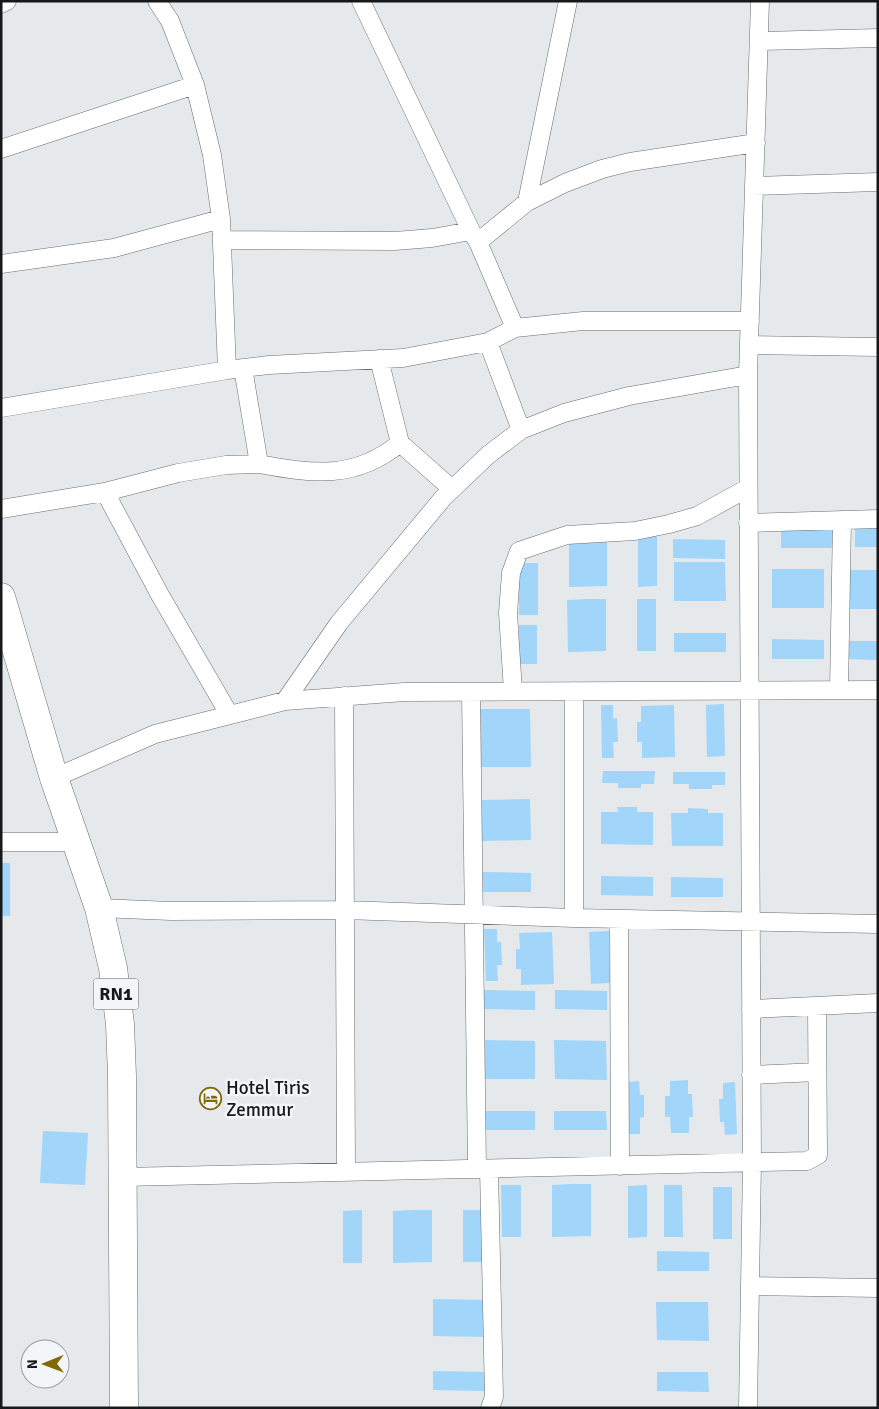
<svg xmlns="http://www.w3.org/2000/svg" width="879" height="1409" font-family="Signika,sans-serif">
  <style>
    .building { fill: #a1d5f9 }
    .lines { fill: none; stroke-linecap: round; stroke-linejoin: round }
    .minor-casing { stroke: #696d6f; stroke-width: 19 }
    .trunk-casing { stroke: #696d6f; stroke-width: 29 }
    .minor { stroke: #fff; stroke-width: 18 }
    .trunk { stroke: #fff; stroke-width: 28 }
    .labels { text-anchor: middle; stroke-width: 5; stroke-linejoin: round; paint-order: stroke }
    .shield { fill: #f2f6f9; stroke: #595b5c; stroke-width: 1 }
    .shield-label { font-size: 18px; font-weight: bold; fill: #171819 }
    .poi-label { font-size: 19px; fill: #171819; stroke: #f2f6f9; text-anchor: start }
  </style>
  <rect width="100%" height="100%" fill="#e5e9ec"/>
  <path class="building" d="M855 528H878V547H855Z
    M781 529 833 530V548H781Z
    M607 534V586L569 587V535Z
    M638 534H657V586L638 587Z
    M673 539 725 540V559L673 558Z
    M674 562H725L726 601H674Z
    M519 563H538V615H519Z
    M772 569H824V608H772Z
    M845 570H878V609H845Z
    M587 599H606V651L568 652 567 600Z
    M637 599H656V651H637Z
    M519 625H537V664H519Z
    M674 633H726V652H674Z
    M772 639 824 640V659H772Z
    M845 641H878V660L845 659Z
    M724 704 725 756 707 757 706 705Z
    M601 705H613V719L617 718 618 742H613L614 758H602Z
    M674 705 675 757 642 758V742H637V722H641V706Z
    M479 709H530L531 767H479Z
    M603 771H655L654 784H641V788H618V783H602Z
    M673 772H725V785H712V789H689V784H673Z
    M530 799 531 840 479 841V800Z
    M617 807H637V812H653V845L601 844V812H618Z
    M688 808 708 809V813H723V846H672L671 813H688Z
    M1 863H10V916H1Z
    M479 872 531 873V892H479Z
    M601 876 653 877V896L601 895Z
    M671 877 723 878V897H671Z
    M484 929H497V942H501L502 965H497L498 981H486Z
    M609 931 610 983 591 984 589 932Z
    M552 932 554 984 521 985V969H516V949H520L519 933Z
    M483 990 535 991V1010L483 1009Z
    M555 990 607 991V1010L555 1009Z
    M483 1040 535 1041V1079H483Z
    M554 1040 606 1041 607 1080 555 1079Z
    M688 1080V1094H692L693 1117H689V1133H671L670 1117H665V1096H670V1081Z
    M639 1081 640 1095H644V1117L640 1118V1134H629L627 1082Z
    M735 1082 737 1134 725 1135 724 1122H720L719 1099H723V1083Z
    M483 1111H535V1130H483Z
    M554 1111H606L607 1130H554Z
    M43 1131 88 1133 85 1185 40 1183Z
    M571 1184H591V1236L552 1237V1185Z
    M501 1185H521V1237H502Z
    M647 1185V1237L628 1238V1186Z
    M664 1185H682L683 1237H664Z
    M713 1187H732V1239H713Z
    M362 1210V1263H343V1211Z
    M413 1210H432V1262L393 1263V1211Z
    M463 1210H482V1262H463Z
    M657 1251 709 1252V1271H657Z
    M433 1299 485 1300V1337L433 1336Z
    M656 1302H708L709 1341 657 1340Z
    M433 1371 485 1372V1391L433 1390Z
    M657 1372H708L709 1392 657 1391Z"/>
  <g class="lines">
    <defs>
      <path id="minor" d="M157 1 170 21 195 85 212 155 221 219 227 370
        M361 1 471 231 478 242 515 328
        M1 4 7 1
        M759 41 878 38
        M1 149 195 85
        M754 186 878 182
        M527 202 568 1
        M222 240 395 241 432 238 471 231
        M478 242 527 202 565 183 602 169 630 162 756 143
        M1 264 114 248 221 219
        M488 342 521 430
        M750 345 878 347
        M379 359 400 443
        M1 408 227 370 269 365 403 358 488 342 515 328 583 321H750
        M259 464C313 474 355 480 400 443L452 489
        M105 492 160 595 229 714
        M1 509 105 492 178 473 226 465 259 464 243 368
        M748 523 878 519
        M839 690 842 520
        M513 691 508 613 511 573 519 551 567 535 635 531 669 524 697 516 748 488
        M471 692 477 1169
        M344 696 346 1172
        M285 701 339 623 443 498 488 455 521 430 564 413 629 396 748 375
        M54 778 155 734 285 701 404 692 878 690
        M1 842H77
        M99 908 171 911 345 910 574 918 878 924
        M574 918V691
        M619 919 620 1166
        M751 1009 878 1003
        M751 1075 817 1072
        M489 1169 494 1397 490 1408
        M123 1177 807 1161 818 1155 817 1006
        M750 1286 878 1288
        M748 1408 752 1163 748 375 760 1"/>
      <path id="trunk" d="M1 597 54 778 99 908 113 968 120 1024 122 1076 124 1408"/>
    </defs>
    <use href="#minor" class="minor-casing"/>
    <use href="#trunk" class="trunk-casing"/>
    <use href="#minor" class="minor"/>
    <use href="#trunk" class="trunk"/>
  </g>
  <defs>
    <symbol id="hotel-ring" viewBox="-11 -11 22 22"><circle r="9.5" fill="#f2f6f9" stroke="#7f6900" stroke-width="1.5"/><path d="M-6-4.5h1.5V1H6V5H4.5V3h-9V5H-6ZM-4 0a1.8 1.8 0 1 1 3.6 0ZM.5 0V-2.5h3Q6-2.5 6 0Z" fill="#7f6900"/></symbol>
  </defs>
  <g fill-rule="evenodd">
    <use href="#hotel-ring" x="198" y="1086" width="25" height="25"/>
  </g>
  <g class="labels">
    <rect class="shield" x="93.5" y="978.5" width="45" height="31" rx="4"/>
    <g class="shield-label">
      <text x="116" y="1000">RN1</text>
    </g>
    <g class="poi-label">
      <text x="226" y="1094">Hotel Tiris<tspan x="226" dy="22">Zemmur</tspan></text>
    </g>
  </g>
  <rect width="879" height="1409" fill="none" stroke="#171819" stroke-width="5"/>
  <g transform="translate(45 1364) rotate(269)"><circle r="24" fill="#f2f6f9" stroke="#9a9d9f"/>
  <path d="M0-4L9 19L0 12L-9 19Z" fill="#7f6900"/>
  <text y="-8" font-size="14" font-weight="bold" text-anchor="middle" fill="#171819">N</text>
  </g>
</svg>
